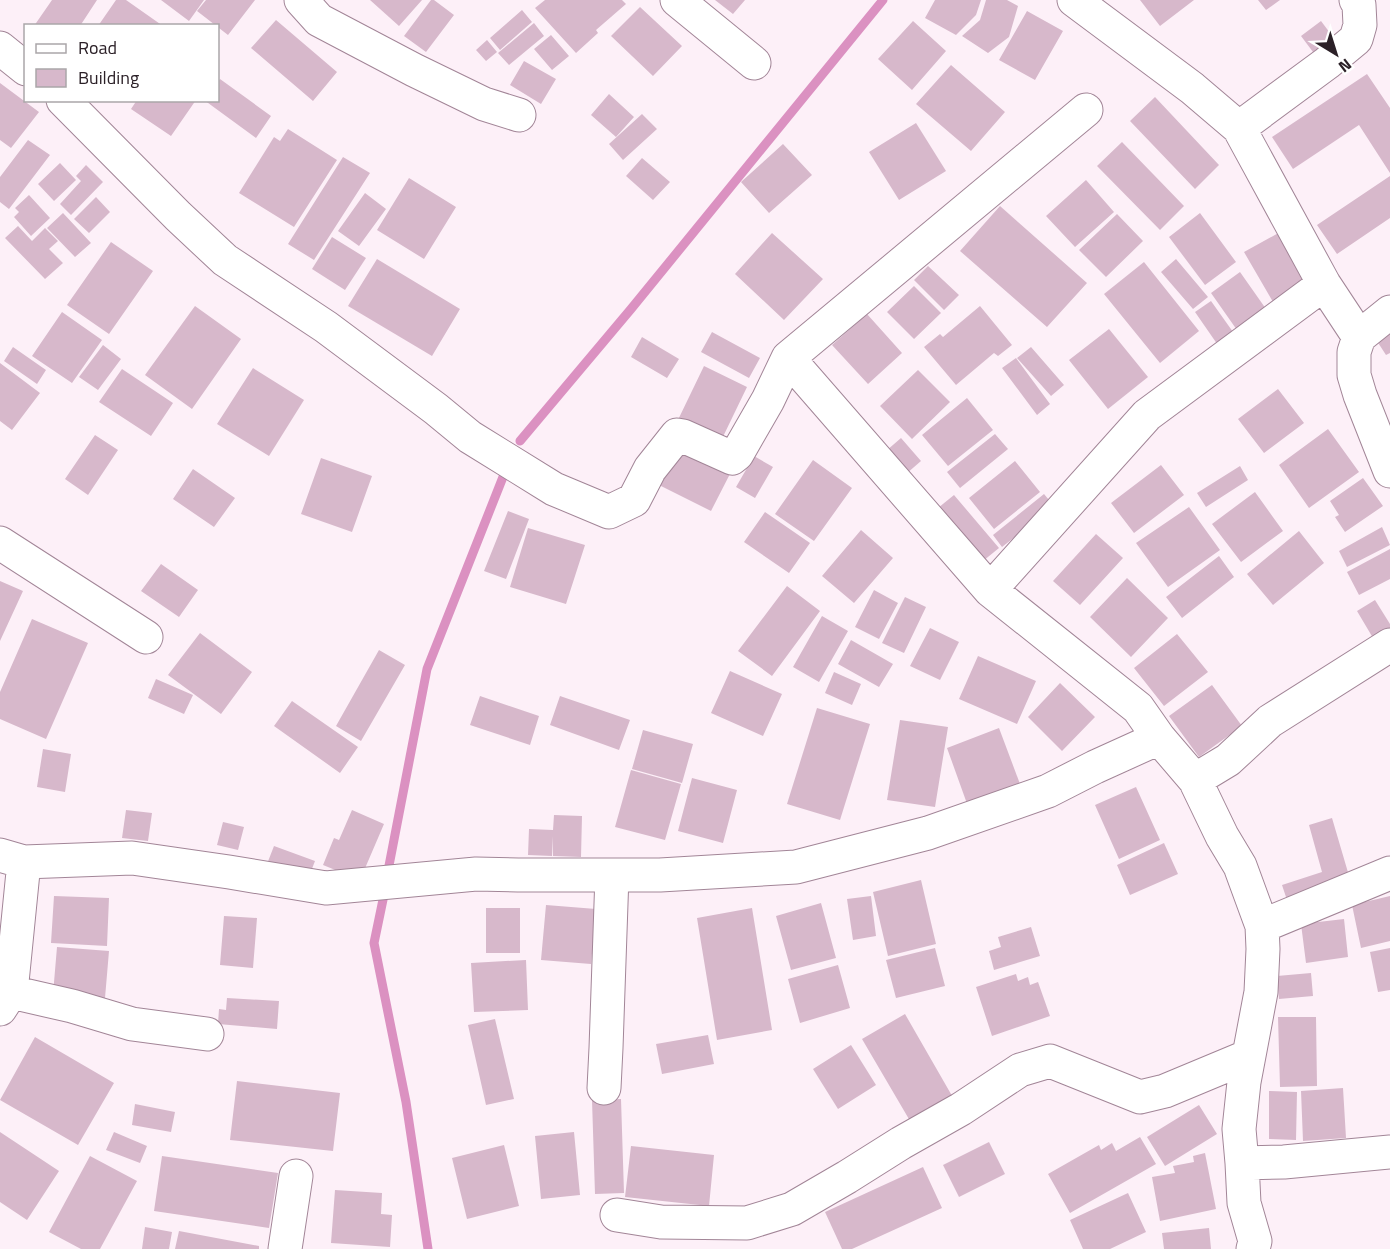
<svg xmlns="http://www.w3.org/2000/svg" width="1390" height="1249" font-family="'Titillium Web',sans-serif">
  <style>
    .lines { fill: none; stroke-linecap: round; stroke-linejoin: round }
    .stream { stroke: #db91c1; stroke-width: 9 }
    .building { fill: #d7b8cb }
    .minor-casing { stroke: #a28597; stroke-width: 35 }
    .minor { stroke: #fff; stroke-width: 33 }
  </style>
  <rect width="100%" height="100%" fill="#fdf0f8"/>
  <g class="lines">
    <path class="stream" d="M520 441 631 309 883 0
      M387 876 427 669 503 477
      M385 890 374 943 406 1102 428 1249"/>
  </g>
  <path class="building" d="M52 0H97L80 26H34Z
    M116 0H126L163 26H98Z
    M161 0H204L189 21Z
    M206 0H255L228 35 197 11Z
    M370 0H422L399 26Z
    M431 0H434L454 15 426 52 404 36Z
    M545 0H622L626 4 596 30 598 33 576 53 535 8Z
    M715 0H745L733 14Z
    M935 0H981L976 15 956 35 925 18Z
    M986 0H1007L1018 6 1009 37 988 53 962 36 980 20Z
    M1140 0H1194L1160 26Z
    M1258 0H1280L1266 10Z
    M640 7 682 46 653 76 611 36Z
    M522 10 532 22 500 50 490 38Z
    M1027 11 1063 31 1035 80 999 60Z
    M276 20 337 72 313 101 251 48Z
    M913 21 946 51 912 90 878 59Z
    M1321 21 1336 41 1316 56 1301 36Z
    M534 23 544 36 509 65 498 53Z
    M551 35 569 56 552 70 534 49Z
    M487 40 497 52 486 61 476 50Z
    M524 61 556 79 541 104 510 85Z
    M951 65 1005 112 971 151 916 104Z
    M1367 74 1390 108V173L1359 125 1293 169 1272 137Z
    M220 79 271 116 256 138 204 100H218V82Z
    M0 83 39 112 11 148 0 140Z
    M609 94 634 117 616 137 591 115Z
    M1155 97 1219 165 1195 189 1130 121Z
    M137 100H196L171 136 131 109Z
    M642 114 657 129 623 160 609 144Z
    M916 123 946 171 899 200 869 152Z
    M288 129 337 160 294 227 239 193 274 137 280 141Z
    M28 140 50 155 9 209 0 202V177Z
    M1122 142 1184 206 1160 230 1097 166Z
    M783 144 812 175 769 213 741 182Z
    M343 157 370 173 314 260 288 244Z
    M642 158 670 182 653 200 626 176Z
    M60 163 76 180 54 201 38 184Z
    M86 165 103 182 71 215 60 204 81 181 76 176Z
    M1390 176V218L1337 254 1317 225Z
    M409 178 456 207 424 259 377 230Z
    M1086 180 1114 212 1075 247 1046 216Z
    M365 193 386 209 359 246 338 231Z
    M29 195 50 218 31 236 14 217 19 212 15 208Z
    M96 197 110 212 89 233 74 219Z
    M1000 206 1087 283 1047 327 960 251Z
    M63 213 91 243 75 257 47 228Z
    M1200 213 1236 262 1205 285 1169 237Z
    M1117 214 1143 241 1106 277 1079 250Z
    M18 226 32 241 45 228 58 241 49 249 63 263 45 279 5 238Z
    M1282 231 1310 282 1273 302 1244 252Z
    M772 233 823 279 784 320 735 274Z
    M332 237 366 258 345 290 312 269Z
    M111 242 153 271 109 334 67 305Z
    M377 259 460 309 432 356 348 306Z
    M1176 259 1208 297 1193 309 1161 272Z
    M1144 262 1199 331 1160 363 1104 294Z
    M928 266 959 295 944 310 914 280Z
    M1240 272 1273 319 1244 340 1211 293Z
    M914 286 941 313 914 339 887 312Z
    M1211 301 1238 339 1222 351 1195 312Z
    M195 306 241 339 192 409 145 375Z
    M980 306 1012 345 998 356 994 353 956 385 924 347 940 334 943 337Z
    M62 312 102 340 72 383 32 356Z
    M867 314 902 353 868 384 832 345Z
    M1390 327V353L1386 355 1375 338Z
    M1109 329 1148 377 1108 409 1069 360Z
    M712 332 760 358 749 378 701 352Z
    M642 337 679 359 667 378 631 357Z
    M103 345 121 359 98 390 79 377Z
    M13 347 46 370 37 384 4 361Z
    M1031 347 1064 385 1051 396 1017 358Z
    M1016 358 1050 404 1037 415 1002 368Z
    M0 363 40 393 12 430 0 421Z
    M704 366 747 387 719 445 676 424Z
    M253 368 304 400 269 456 217 424Z
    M122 369 173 403 151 436 99 402Z
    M918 370 950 402 912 439 880 406Z
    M1278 389 1304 423 1264 453 1238 419Z
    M967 398 993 430 948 466 922 435Z
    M1328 429 1359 472 1309 508 1279 465Z
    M995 434 1008 449 960 488 947 472Z
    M95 435 118 450 88 495 65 479Z
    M901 438 921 461 906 474 886 451Z
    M679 444 732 470 711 511 659 485Z
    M754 456 773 467 755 498 736 487Z
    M321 458 372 476 352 532 301 514Z
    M813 460 852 488 814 541 775 514Z
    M1015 461 1040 492 994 529 969 498Z
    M1161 465 1184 495 1134 533 1111 503Z
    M1240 466 1248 480 1206 507 1197 493Z
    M193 469 235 498 214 527 173 499Z
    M1363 478 1383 506 1345 532 1335 517 1339 515 1330 501Z
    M1255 492 1283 531 1241 562 1212 524Z
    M1044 494 1054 506 1002 547 993 535Z
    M954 495 999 548 983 561 938 508Z
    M1189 507 1220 550 1168 587 1136 543Z
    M508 511 529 519 506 579 484 571Z
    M765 512 810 543 789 573 744 542Z
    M1382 527 1390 545 1347 567 1339 551Z
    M528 528 585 545 566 604 510 587Z
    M861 530 893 558 854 603 822 576Z
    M1299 531 1324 563 1273 605 1247 574Z
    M1096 534 1123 558 1080 605 1053 581Z
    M1390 549V579L1359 595 1347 572Z
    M1219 556 1234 577 1182 618 1166 597Z
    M161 564 198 590 179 617 141 591Z
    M1127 578 1168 618 1131 657 1090 617Z
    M0 581 23 591 0 641Z
    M787 586 820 611 772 676 738 651Z
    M874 590 898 603 879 639 855 627Z
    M905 597 926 607 904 653 882 643Z
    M1375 600 1390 624V628L1373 638 1357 611Z
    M822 616 848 631 819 682 793 667Z
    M32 619 88 643 46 739 0 719V692Z
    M930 628 959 642 940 680 910 666Z
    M200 633 252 672 221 714 168 675Z
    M1177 634 1208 672 1164 706 1134 668Z
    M851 640 893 664 879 687 838 664Z
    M379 650 405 665 361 741 336 726Z
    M978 656 1036 681 1017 724 959 699Z
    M730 671 782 694 763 736 711 713Z
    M834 672 861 684 852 705 825 693Z
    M156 679 193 695 184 714 148 698Z
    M1060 683 1095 717 1062 751 1028 717Z
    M1212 685 1242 726 1199 757 1169 716Z
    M480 696 539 716 530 745 470 725Z
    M560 696 630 720 619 750 550 725Z
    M292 701 358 747 340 773 274 726Z
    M817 708 870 724 840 820 787 804Z
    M900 720 948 727 935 807 887 800Z
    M999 728 1023 792 970 812 947 748Z
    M643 730 693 744 682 783 632 769Z
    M43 749 71 754 65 792 37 787Z
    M631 770 681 784 665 840 615 827Z
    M692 778 737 790 723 843 678 831Z
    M1136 787 1160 840 1119 859 1095 805Z
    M126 810 152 813 148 841 122 838Z
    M352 810 384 824 360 880 323 865 334 838 339 840Z
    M554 815 582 816 581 857 553 856 552 836V856L528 855 529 829 553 830Z
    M1332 818 1352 886 1289 906 1282 885 1322 872 1309 825Z
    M223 822 244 827 238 850 217 845Z
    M1164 843 1178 874 1130 895 1117 865Z
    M274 846 315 861 308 879 267 864Z
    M921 880 936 944 888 956 873 892Z
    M54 896 109 898 107 946 51 943Z
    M871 896 876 936 853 940 847 899Z
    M1390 896V941L1361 948 1352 905Z
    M821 903 836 958 791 970 776 916Z
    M546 905 596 909 591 964 541 960Z
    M486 908H520V953H486Z
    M752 908 772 1030 717 1040 697 918Z
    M224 916 257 918 253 968 220 965Z
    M1344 919 1348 957 1306 963 1301 924Z
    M1031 927 1040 956 994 970 989 951 1001 947 998 937Z
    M57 947 109 951 105 998 53 994Z
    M935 948 945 986 896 998 886 960Z
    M1390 948V990L1378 992 1370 952Z
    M526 960 528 1010 474 1012 471 963Z
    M838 965 850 1008 800 1023 788 979Z
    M1311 973 1313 996 1279 999 1277 976Z
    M1016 974 1018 981 1028 977 1030 985 1038 982 1050 1016 992 1036 976 987Z
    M227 998 279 1001 277 1029 218 1024 219 1009 226 1010Z
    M905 1014 955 1101 913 1126 862 1039Z
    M1278 1017H1316L1317 1086 1280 1087Z
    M495 1019 514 1099 486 1105 468 1025Z
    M708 1035 714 1064 662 1074 656 1044Z
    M35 1037 114 1083 78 1145 0 1100Z
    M851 1045 876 1085 838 1109 813 1069Z
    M237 1081 340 1093 333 1151 230 1140Z
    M1343 1088 1346 1138 1303 1141 1301 1091Z
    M1269 1091 1297 1092 1296 1140 1269 1139Z
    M621 1099 624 1193 595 1194 592 1100Z
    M135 1104 175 1112 171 1132 132 1125Z
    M1199 1105 1217 1134 1165 1166 1147 1137Z
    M0 1132 59 1171 27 1220 0 1202Z
    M114 1132 147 1146 140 1163 106 1150Z
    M574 1132 580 1195 541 1199 535 1136Z
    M1140 1137 1156 1164 1070 1213 1048 1174 1099 1145 1101 1150 1112 1143 1116 1151Z
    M989 1142 1005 1174 959 1197 943 1165Z
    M504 1145 519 1206 467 1219 452 1158Z
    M631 1146 714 1155 709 1206 625 1197Z
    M1205 1153 1216 1209 1160 1221 1152 1177 1175 1173 1173 1166 1194 1162 1193 1156Z
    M90 1156 137 1181 100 1249H81L49 1232Z
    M162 1156 278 1173 269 1228 154 1211Z
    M923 1167 942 1208 852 1249H842L825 1212Z
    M335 1190 382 1193 381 1214 392 1215 390 1247 331 1243Z
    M1128 1193 1146 1232 1110 1249H1083L1070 1220Z
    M145 1227 172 1232 169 1249H142Z
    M1209 1228 1211 1249H1164L1162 1233Z
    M179 1231 259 1246V1249H175Z"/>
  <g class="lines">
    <defs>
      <path id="minor" d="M301 0 319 20 414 70 484 104 519 115
        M677 0 754 63
        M1074 0 1192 88 1239 128 1324 284 1359 337
        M0 48 26 69
        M63 100 178 216 225 260 326 327 436 409 470 437 554 489 609 512 634 500 650 469 677 435 683 436 732 458 737 454 768 400 788 358 1086 110
        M1239 128 1327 63 1356 39 1360 25 1359 5 1356 0
        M1390 312 1359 337 1354 352V375L1360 395 1390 471
        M788 358 990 590 1138 708 1159 738 1195 780 1222 836 1240 866 1262 926 1263 949 1261 992 1244 1082 1239 1129 1242 1163 1284 1162 1390 1152
        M0 543 146 637
        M990 590 1147 415 1324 284
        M1195 780 1228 760 1270 721 1390 645
        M0 855 24 862 132 858 229 872 326 888 476 874 518 875H660L796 867 928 833 1048 791 1095 767 1159 738
        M1262 926 1390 873
        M11 992 72 1006 132 1024 207 1034
        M0 1009 11 992 24 862
        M604 1088 606 1048 612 875
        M1242 1163 1244 1203 1255 1241 1253 1249
        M617 1215 661 1222 747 1223 792 1209 847 1177 901 1143 961 1109 1020 1070 1050 1061 1140 1097 1165 1091 1249 1056
        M285 1249 296 1176"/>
    </defs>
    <use href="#minor" class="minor-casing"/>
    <use href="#minor" class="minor"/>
  </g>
  <rect x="24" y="24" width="195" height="78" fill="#ffffff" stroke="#aaa6a9" stroke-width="1.5"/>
  <rect x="36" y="44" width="30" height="9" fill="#ffffff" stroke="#aaa6a9" stroke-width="1.5"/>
  <text x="78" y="54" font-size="18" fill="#2b2027">Road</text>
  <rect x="36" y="69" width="30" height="18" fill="#d7b8cb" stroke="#aaa6a9" stroke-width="1.5"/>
  <text x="78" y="84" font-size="18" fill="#2b2027">Building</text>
  <g transform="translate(1336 54) rotate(142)" stroke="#ffffff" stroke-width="4.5" paint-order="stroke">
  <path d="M0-4.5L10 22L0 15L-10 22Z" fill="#2b2027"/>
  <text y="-9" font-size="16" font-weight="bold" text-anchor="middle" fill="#2b2027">N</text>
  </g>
</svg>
